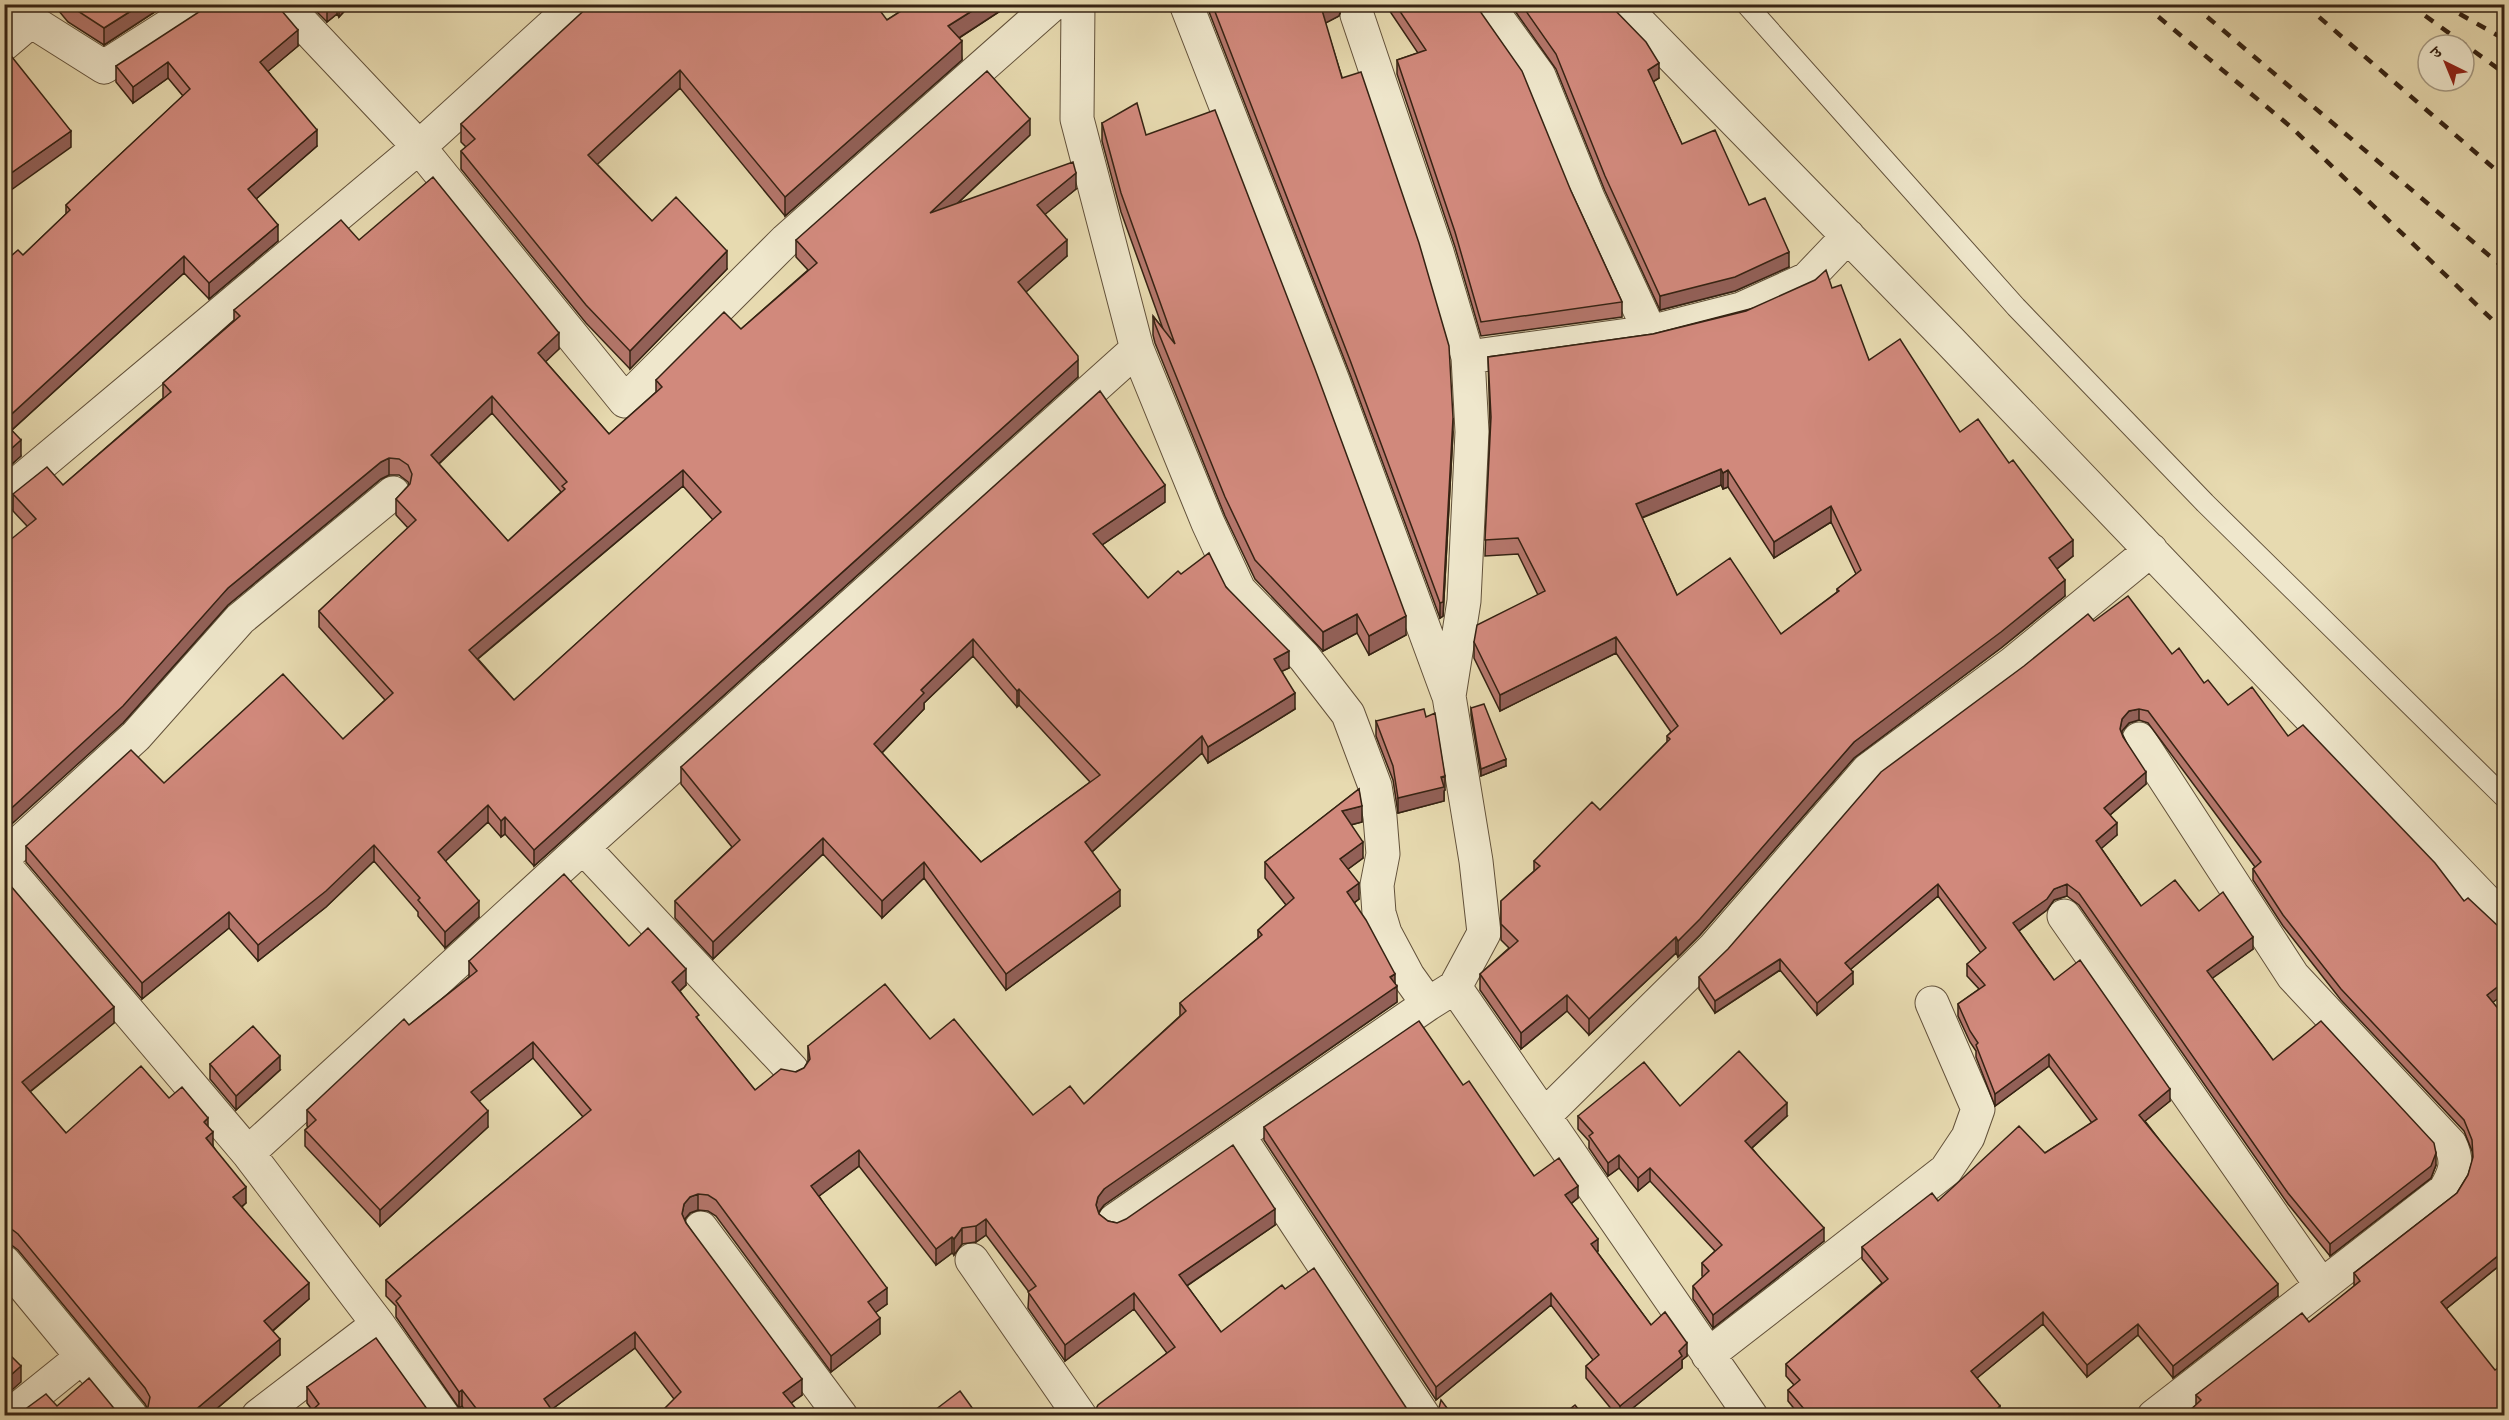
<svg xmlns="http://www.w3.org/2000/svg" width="2509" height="1420" font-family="'Gentium Book Plus','Noto Serif Devanagari',serif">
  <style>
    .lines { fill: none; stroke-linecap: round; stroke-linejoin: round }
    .service-casing { stroke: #62513a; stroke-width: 22 }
    .minor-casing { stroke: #62513a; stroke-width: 35 }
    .service { stroke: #efe7cc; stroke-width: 20 }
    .minor { stroke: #efe7cc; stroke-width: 33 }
    .rail { stroke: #362313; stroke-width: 4.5; stroke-dasharray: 10 10; stroke-linecap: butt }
    .wall { fill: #b4766b; stroke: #362313; stroke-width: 1.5; fill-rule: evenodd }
    .shaded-wall { fill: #926057; stroke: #362313; stroke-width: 1.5 }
    .building { fill: #d1897c; stroke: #362313; stroke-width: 1.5; fill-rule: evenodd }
  </style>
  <rect width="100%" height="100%" fill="#e7dab0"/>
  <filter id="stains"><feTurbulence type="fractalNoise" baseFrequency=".00333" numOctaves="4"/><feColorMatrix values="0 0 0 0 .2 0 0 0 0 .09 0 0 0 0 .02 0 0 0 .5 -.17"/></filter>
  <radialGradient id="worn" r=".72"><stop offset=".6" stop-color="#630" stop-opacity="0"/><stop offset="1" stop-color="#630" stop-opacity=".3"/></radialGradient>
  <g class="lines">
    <defs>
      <path id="service" d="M1746 4 2016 307 2205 503 2504 797"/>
      <path id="minor" d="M17 4 31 21 104 67 203 4
        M284 4 419 147 625 401 786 240 1053 4
        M1078 4 1077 119 1137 349 1208 523 1239 590 1304 657 1348 714 1375 786 1380 817 1383 854 1377 885 1379 913 1385 933 1408 976 1428 1004 1455 987 1751 1416
        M1186 4 1333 381 1448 694
        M1487 4 1539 76 1588 198 1650 332
        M1621 4 1949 340 2504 920
        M1357 15 1437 252 1468 357
        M4 44 31 21
        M4 495 419 147 576 4
        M2139 739 2293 976 2450 1144C2459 1162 2455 1173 2445 1190L2154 1416
        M583 847 792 1070
        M4 857 136 736 240 619 393 493
        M4 865 248 1153 378 1324 443 1416
        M2064 916 2321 1285
        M1455 987 1484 933 1476 861 1449 696 1464 601 1472 432 1468 357 1650 332 1741 309 1807 279 1848 236
        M1544 1116 1714 948 1868 770 2013 663 2151 550
        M1238 1135 1423 1415
        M248 1153 583 847 1137 349
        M1115 1220 1428 1004
        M701 1228 841 1416
        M972 1260 1080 1416
        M4 1262 131 1416
        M1708 1355 1946 1170 1968 1137 1978 1109 1932 1003
        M9 1416 82 1357
        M258 1416 378 1324"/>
    </defs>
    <use href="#service" class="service-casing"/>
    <use href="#minor" class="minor-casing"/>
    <use href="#service" class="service"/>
    <use href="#minor" class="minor"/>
    <path class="rail" d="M2143 4 2291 127 2504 331
      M2192 4 2504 268
      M2304 4 2504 177
      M2409 4 2504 73
      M2442 4 2504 39"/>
  </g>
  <path class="wall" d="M53 4H167L104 45 68 22Z
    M309 4H351L339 17 337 14 327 22Z
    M912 4H1011L959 38 962 60 785 216 680 88 597 164 652 221 727 269 630 369 586 323 461 169V151L466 147 461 142V124L625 10 887 20Z
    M1206 4H1343L1339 16 1325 23 1453 432 1443 616 1440 618 1350 374Z
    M1385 4H1475L1571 191 1622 302V317L1481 336 1455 247 1397 74V60L1418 53Z
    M1510 4H1609L1659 78 1653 82 1682 144 1749 205 1789 267 1735 291 1660 310 1605 191 1556 69Z
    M298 46 268 71 317 146 256 199 278 241 209 299 184 273 12 430 21 456 4 471 23 255 66 214V205L183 96 168 78 133 103 116 82V66Z
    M1102 123 1146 135 1406 635 1369 655 1357 633 1323 651 1255 579 1225 516 1155 343 1153 335V316L1163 329 1121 212 1102 141Z
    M1030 135 958 203 1076 189 1045 214 1067 256 1025 292 1078 377 534 866 505 834 501 837 488 822 445 861 479 917 445 948 418 916V912L374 861 326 907 258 961 229 928 142 999 26 862V846L164 783 343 739 385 700 319 627V611L408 528 396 515V499L409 485 408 482 399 475H389L381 479 228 605 123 723 27 526 13 511V494L63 485 163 398V383L234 320V310L359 240 559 349 545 361 609 434 656 392V380L741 329 808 270 796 257V240ZM492 413 561 492 508 541 439 464ZM683 486 713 520 514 700 478 659Z
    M1832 288 1869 360 1960 432 2009 463 2073 556 2057 569 2065 596 2001 648 1854 758 1700 935 1678 957 1676 953 1589 1035 1567 1011 1521 1049 1480 990V974L1509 948 1501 940V901L1534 871V861L1600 810 1667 742V736L1671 732 1616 653 1500 711 1474 658V642L1538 595 1518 554 1485 556 1490 425 1488 357 1653 334ZM1721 485 1723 489 1728 487 1774 558 1831 522 1856 574 1837 589V592L1781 634 1677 595 1642 518Z
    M1165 502 1102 545 1148 598 1181 574 1226 587 1289 668 1282 671 1295 709 1208 763 1202 753 1092 852 1120 906 1006 990 924 878 882 918 823 854 713 959 675 918V901L732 847 681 784V767ZM973 656 1017 707 1019 705 1090 782 981 862 882 753 924 709V703Z
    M2094 621 2172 654 2228 705 2288 736 2464 901 2505 934V993L2492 1002 2505 1017V1261L2446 1309 2505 1416 2196 1404V1395L2309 1322 2355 1286 2354 1285V1273L2457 1193 2468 1175 2473 1159 2472 1151 2464 1131 2341 1000 2283 926 2253 880V869L2255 867 2148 723 2139 720 2129 723 2122 731V733L2146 784 2110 815 2117 835 2101 848 2141 906 2199 911 2253 949 2212 978 2273 1060 2436 1165 2431 1178 2330 1256 2288 1204 2079 905 2067 896 2054 900 2047 910 2019 931 2054 980 2170 1101 2145 1121 2278 1296 2173 1378 2138 1335 2087 1377 2043 1324 1977 1378 2000 1416H1800L1788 1401V1390L1794 1385 1786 1376V1364L1882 1283 1862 1259V1247L1938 1201 2045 1153 2092 1123 2049 1066 1995 1106 1976 1057V1051L1970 1042 1958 1016V1004L1979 989 1967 976V964L1981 953 1938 896 1851 969 1853 984 1817 1015 1780 970 1715 1013 1699 989V977Z
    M1471 708 1506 766 1481 776 1471 715Z
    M1376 721 1445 790 1444 791V801L1398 813 1393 780 1376 736Z
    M1359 789 1362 822 1351 825 1363 858 1348 869 1359 899 1354 903 1395 983 1397 1002 1104 1205 1099 1212V1214L1108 1221 1117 1223 1275 1225 1187 1286 1221 1332 1407 1409 1414 1416H1096V1409L1167 1353 1134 1309 1065 1361 1028 1308 1029 1292 986 1235 976 1242 962 1244 954 1255 952 1253 936 1265 859 1166 819 1196 887 1304 876 1312 880 1334 831 1372 716 1216 708 1211 698 1210 690 1213 685 1219 686 1223 802 1395 791 1403 674 1399 635 1348 552 1409 556 1416H469L462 1406 459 1408 396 1317V1306L386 1296V1280L583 1117 533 1058 479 1101 488 1127 380 1226 305 1146V1130L308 1127 307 1126V1110L409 1025 469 977V961L629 946 686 985 680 991 699 1021 755 1090 804 1068 808 1061V1046L930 1039 1033 1115 1084 1104 1180 1016V1003L1258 938V930L1286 905 1265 878V862Z
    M4 878 114 1023 30 1092 66 1133 169 1098 208 1127 213 1146 246 1203 242 1207 309 1299 273 1331 280 1355 208 1416H139L143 1414 147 1408 145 1404 18 1250 10 1244H4Z
    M210 1064 280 1070 236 1110 210 1079Z
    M1463 1085 1534 1176 1578 1198 1571 1204 1598 1251 1597 1252 1651 1325 1687 1356 1682 1360V1368L1623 1416H1617L1586 1378V1366L1593 1360 1551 1305 1436 1400 1264 1140V1127Z
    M1680 1106 1787 1116 1752 1148 1824 1241 1713 1328 1693 1299V1286L1703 1277 1702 1276V1263L1715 1251 1650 1181 1638 1191 1619 1168 1608 1176 1589 1148V1141L1578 1129V1116Z
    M307 1387 430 1416 312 1410 307 1403Z"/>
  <path class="shaded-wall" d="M142 4H167L104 45V28Z
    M328 4H337V14L327 22V6Z
    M339 4H351L339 17Z
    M983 4H1011L948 45V26Z
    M1333 4H1343L1339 16 1322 25V10Z
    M298 30V46L260 78V62Z
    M962 41V60L785 216V197Z
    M168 62V78L133 103V87Z
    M1659 63V78L1648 85V70Z
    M680 70V88L588 173V155Z
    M1030 119V135L930 229V213Z
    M317 130V146L248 206V189Z
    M71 131V147L4 195V178Z
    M1076 173V189L1037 221V205Z
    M278 225V241L209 299V283Z
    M1067 240V256L1018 299V282Z
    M727 251V269L630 369V351Z
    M1789 252V267L1735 291 1660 310V296Z
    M184 256V273L4 437V421Z
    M559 333V349L538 369V353Z
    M1078 360V377L534 866V850Z
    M492 396V413L431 471V455Z
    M1453 418V432L1443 616 1440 618V603Z
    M21 440V456L4 471V455Z
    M389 458V475L381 479 228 605 123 723 4 831V815L228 588 381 462Z
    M1721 469V485L1636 520V504Z
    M683 470V486L469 666V650Z
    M1728 470V487L1723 489V473Z
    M1165 485V502L1093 551V534Z
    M1831 506V522L1774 558V542Z
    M2073 540V556L2049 575V558Z
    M2065 580V596L2001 648 1854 758 1700 935 1678 957V941L1854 742Z
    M1357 614V633L1323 651V632Z
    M1406 616V635L1369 655V636Z
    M1616 637V653L1500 711V695Z
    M973 639V656L924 703V709L874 761V744L921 690Z
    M1289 651V668L1274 675V659Z
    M1019 689V705L1017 707V691Z
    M1295 693V709L1208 763V747Z
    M2139 709V720L2129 723 2122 731 2120 741V729L2122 719 2129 711Z
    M1202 736V753L1085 858V842Z
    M1506 759V766L1481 776V769Z
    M2146 772V784L2104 820V808Z
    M1445 776V790L1444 791V801L1398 813V798Z
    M488 805V822L438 868V852Z
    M1362 806V822L1342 827V811Z
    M505 817V834L501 837V821Z
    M2117 823V835L2096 853V841Z
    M823 838V854L713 959V942Z
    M1363 842V858L1340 875V859Z
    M374 845V861L326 907 258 961V945Z
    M924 862V878L882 918V901Z
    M1359 883V899L1347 908V892Z
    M1938 884V896L1845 974V963Z
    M2067 884V896L2054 900 2047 910 2013 935V923L2054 889Z
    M1120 890V906L1006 990V974Z
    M479 901V917L445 948V932Z
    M229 912V928L142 999V983Z
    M1676 937V953L1589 1035V1019Z
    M2253 937V949L2207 982V971Z
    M1780 959V970L1715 1013V1001Z
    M686 969V985L672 998V982Z
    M1853 972V984L1817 1015V1003Z
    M1395 974V988L1397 986V1002L1104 1205 1098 1213 1096 1205 1098 1197 1104 1189Z
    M2505 981V993L2487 1007V995Z
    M1567 995V1011L1521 1049V1033Z
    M114 1007V1023L22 1098V1082Z
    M533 1042V1058L471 1108V1092Z
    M2049 1054V1066L1995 1106V1094Z
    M280 1056V1070L236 1110V1096Z
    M2170 1089V1101L2139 1126V1115Z
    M1787 1103V1116L1745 1154V1141Z
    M488 1111V1127L380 1226V1210Z
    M208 1118V1135L204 1122Z
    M213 1132V1149L206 1138Z
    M859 1150V1166L811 1202V1186Z
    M2436 1153V1165L2431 1178 2330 1256V1244Z
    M1619 1155V1168L1608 1176V1163Z
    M1650 1168V1181L1638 1191V1178Z
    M1578 1186V1198L1565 1208V1195Z
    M246 1187V1203L233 1213V1197Z
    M698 1194V1210L690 1213 684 1220 682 1214 684 1204 690 1197Z
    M1275 1209V1225L1179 1291V1275Z
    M986 1219V1235L976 1242V1226Z
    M962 1228V1244L954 1255V1239Z
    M1824 1228V1241L1713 1328V1315Z
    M952 1237V1253L936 1265V1249Z
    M1598 1239V1251L1591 1257V1244Z
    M2505 1250V1261L2441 1313V1302Z
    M309 1283V1299L264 1338V1321Z
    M2278 1284V1296L2173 1378V1366Z
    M887 1288V1304L868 1318V1302Z
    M1134 1293V1309L1065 1361V1345Z
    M1551 1293V1305L1436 1400V1387Z
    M2043 1312V1324L1971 1383V1371Z
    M880 1318V1334L831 1372V1356Z
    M2138 1324V1335L2087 1377V1365Z
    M635 1332V1348L544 1415V1399Z
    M280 1339V1355L208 1416H188Z
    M1687 1343V1356L1682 1360V1368L1623 1416H1620V1406Z
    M21 1366V1382L4 1397V1381Z
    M802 1379V1395L783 1409V1393Z
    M462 1390V1406L459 1408V1392Z
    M2000 1406V1416H1989Z"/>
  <path class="building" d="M67 4H142L104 28Z
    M211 4H276L298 30 260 62 317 130 248 189 278 225 209 283 184 256 4 421V262L18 250 23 255 70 210 66 205 190 89 168 62 133 87 116 66Z
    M591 4H620L625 10 631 4H875L887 20 912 4H983L948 26 962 41 785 197 680 70 588 155 652 221 676 197 727 251 630 351 586 305 461 151 475 139 461 124Z
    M1212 4H1333L1322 10 1342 78 1361 72 1419 243 1449 346 1453 418 1443 602 1440 603 1350 360Z
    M1395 4H1475L1522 71 1571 191 1622 302 1481 322 1455 232 1397 60 1426 50Z
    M1521 4H1609L1646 42 1659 63 1648 70 1682 144 1715 130 1749 205 1765 198 1789 252 1735 277 1660 296 1605 176 1556 54Z
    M4 47 71 131 4 178Z
    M987 71 1030 119 930 213 1073 162 1076 173 1037 205 1067 240 1018 282 1078 356V360L534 850 505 817 501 821 488 805 438 852 479 901 445 932 418 900 420 898 374 845 326 891 258 945 229 912 142 983 26 846 131 750 164 783 283 674 343 739 393 693 319 611 416 520 396 499 410 484 412 474 408 465 399 459 389 458 381 462 228 588 123 706 4 815V545L36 519 13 494 47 467 63 485 171 392 163 383 240 316 234 310 341 220 359 240 433 177 559 333 538 353 609 434 662 387 656 380 724 312 741 329 817 263 796 240ZM492 396 567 482 562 486 565 489 508 541 431 455ZM683 470 721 512 514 700 469 650Z
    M1137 103 1146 135 1215 110 1315 369 1406 616 1369 636 1357 614 1323 632 1255 560 1225 497 1155 324 1153 316 1175 344 1121 193 1102 123Z
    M1826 270 1832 288 1841 285 1869 360 1900 339 1960 432 1978 419 2009 463 2013 460 2073 540 2049 558 2065 580 2001 632 1854 742 1700 919 1678 941 1676 937 1589 1019 1567 995 1521 1033 1480 974 1518 941 1501 924V901L1540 866 1534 861 1592 802 1600 810 1670 739 1667 736 1678 726 1616 637 1500 695 1474 642 1477 625 1545 591 1518 538 1485 540 1491 417 1488 357 1653 334 1746 311 1815 280ZM1721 469 1723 473 1728 470 1774 542 1831 506 1861 570 1837 589 1839 591 1781 634 1730 558 1677 595 1636 504Z
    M1100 391 1165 485 1093 534 1148 598 1178 571 1181 574 1209 553 1226 587 1289 651 1274 659 1295 693 1208 747 1202 736 1085 842 1120 890 1006 974 924 862 882 901 823 838 713 942 675 901 740 840 681 767ZM973 639 1017 691 1019 689 1100 775 981 862 874 744 924 693 921 690Z
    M4 422 21 440 4 455Z
    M2128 596 2172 654 2179 648 2204 683 2208 680 2228 705 2252 687 2288 736 2303 725 2435 863 2464 901 2468 898 2498 926 2505 934V981L2487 995 2505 1017V1250L2441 1302 2495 1370 2505 1363V1416H2184L2201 1400 2196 1395 2302 1313 2309 1322 2360 1281 2354 1273 2457 1193 2468 1175 2473 1157 2472 1140 2464 1120 2341 989 2283 915 2253 869 2261 862 2148 711 2139 709 2129 711 2122 719 2120 729 2123 737 2146 772 2104 808 2117 823 2096 841 2141 906 2175 880 2199 911 2223 892 2253 937 2207 971 2273 1060 2321 1021 2434 1143 2436 1153 2431 1166 2330 1244 2288 1193 2079 893 2067 884 2054 889 2047 899 2013 923 2054 980 2080 960 2170 1089 2139 1115 2278 1284 2173 1366 2138 1324 2087 1365 2043 1312 1971 1371 2000 1406 1989 1416H1810L1788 1390 1800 1380 1786 1364 1888 1279 1862 1247 1932 1193 1938 1201 2019 1126 2045 1153 2097 1119 2049 1054 1995 1094 1976 1045 1978 1043 1970 1031 1958 1004 1985 985 1967 964 1986 948 1938 884 1845 963 1853 972 1817 1003 1780 959 1715 1001 1699 977 1728 949 1881 772 2024 666 2088 614 2094 621Z
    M1484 704 1506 759 1481 769 1471 708Z
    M1424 709 1426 717 1435 713 1445 776 1441 777 1444 787 1398 798 1393 766 1376 721Z
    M1359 789 1362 806 1342 811 1363 842 1340 859 1359 883 1347 892 1366 920 1395 974 1390 977 1397 986 1104 1189 1098 1197 1096 1205 1099 1214 1108 1221 1117 1223 1126 1219 1233 1145 1275 1209 1179 1275 1221 1332 1282 1285 1285 1289 1314 1268 1407 1409 1414 1416H1101L1096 1409 1098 1405 1175 1347 1134 1293 1065 1345 1028 1292 1036 1286 986 1219 976 1226 962 1228 954 1239 952 1237 936 1249 859 1150 811 1186 887 1288 868 1302 880 1318 831 1356 716 1200 708 1195 698 1194 690 1197 684 1204 682 1214 686 1223 802 1379 783 1393 802 1416H657L681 1392 635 1332 544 1399 556 1416H482L462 1390 459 1392 396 1301 401 1296 386 1280 591 1110 533 1042 471 1092 488 1111 380 1210 305 1130 316 1120 307 1110 404 1019 409 1025 477 971 469 961 564 874 629 946 648 928 686 969 672 982 699 1015 696 1017 755 1090 781 1069 796 1072 804 1068 810 1059 808 1046 885 984 930 1039 954 1019 1033 1115 1070 1086 1084 1104 1186 1011 1180 1003 1262 935 1258 930 1294 898 1265 862Z
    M4 878 114 1007 22 1082 66 1133 141 1066 169 1098 182 1087 208 1118 204 1122 213 1132 206 1138 246 1187 233 1197 309 1283 264 1321 280 1339 188 1416H139L143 1414 148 1407 150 1397 145 1388 18 1234 10 1228H4Z
    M1419 1021 1463 1085 1469 1081 1534 1176 1559 1158 1578 1186 1565 1195 1598 1239 1591 1244 1651 1325 1665 1312 1687 1343 1679 1351 1682 1356 1620 1406 1586 1366 1599 1355 1551 1293 1436 1387 1264 1127Z
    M253 1026 280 1056 236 1096 210 1064Z
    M1739 1051 1787 1103 1745 1141 1824 1228 1713 1315 1693 1286 1709 1271 1702 1263 1722 1245 1650 1168 1638 1178 1619 1155 1608 1163 1589 1136 1593 1133 1578 1116 1644 1062 1680 1106Z
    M376 1338 430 1413 426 1416H306L319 1404 307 1387Z
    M4 1349 21 1366 4 1381Z
    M89 1378 117 1412 122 1416H16L46 1394 57 1406Z
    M960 1391 978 1416H934L931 1413Z
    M1441 1400 1453 1416H1431L1433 1415 1439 1408Z
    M1575 1405 1584 1416H1561Z"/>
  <rect width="2509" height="1420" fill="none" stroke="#e7dab0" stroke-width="24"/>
  <rect x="6" y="6" width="2497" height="1408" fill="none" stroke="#362313" stroke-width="3"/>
  <rect x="12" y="12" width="2485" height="1396" fill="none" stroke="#362313" stroke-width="1.5"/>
  <g transform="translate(2446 63) rotate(317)"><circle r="28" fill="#efe7cc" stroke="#a59982" stroke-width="1.5"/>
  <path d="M0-4.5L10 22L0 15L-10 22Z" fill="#8f2418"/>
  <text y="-9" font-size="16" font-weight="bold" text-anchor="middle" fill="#362313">उ</text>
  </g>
  <rect width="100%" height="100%" filter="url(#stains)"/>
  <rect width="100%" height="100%" fill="url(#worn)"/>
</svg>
